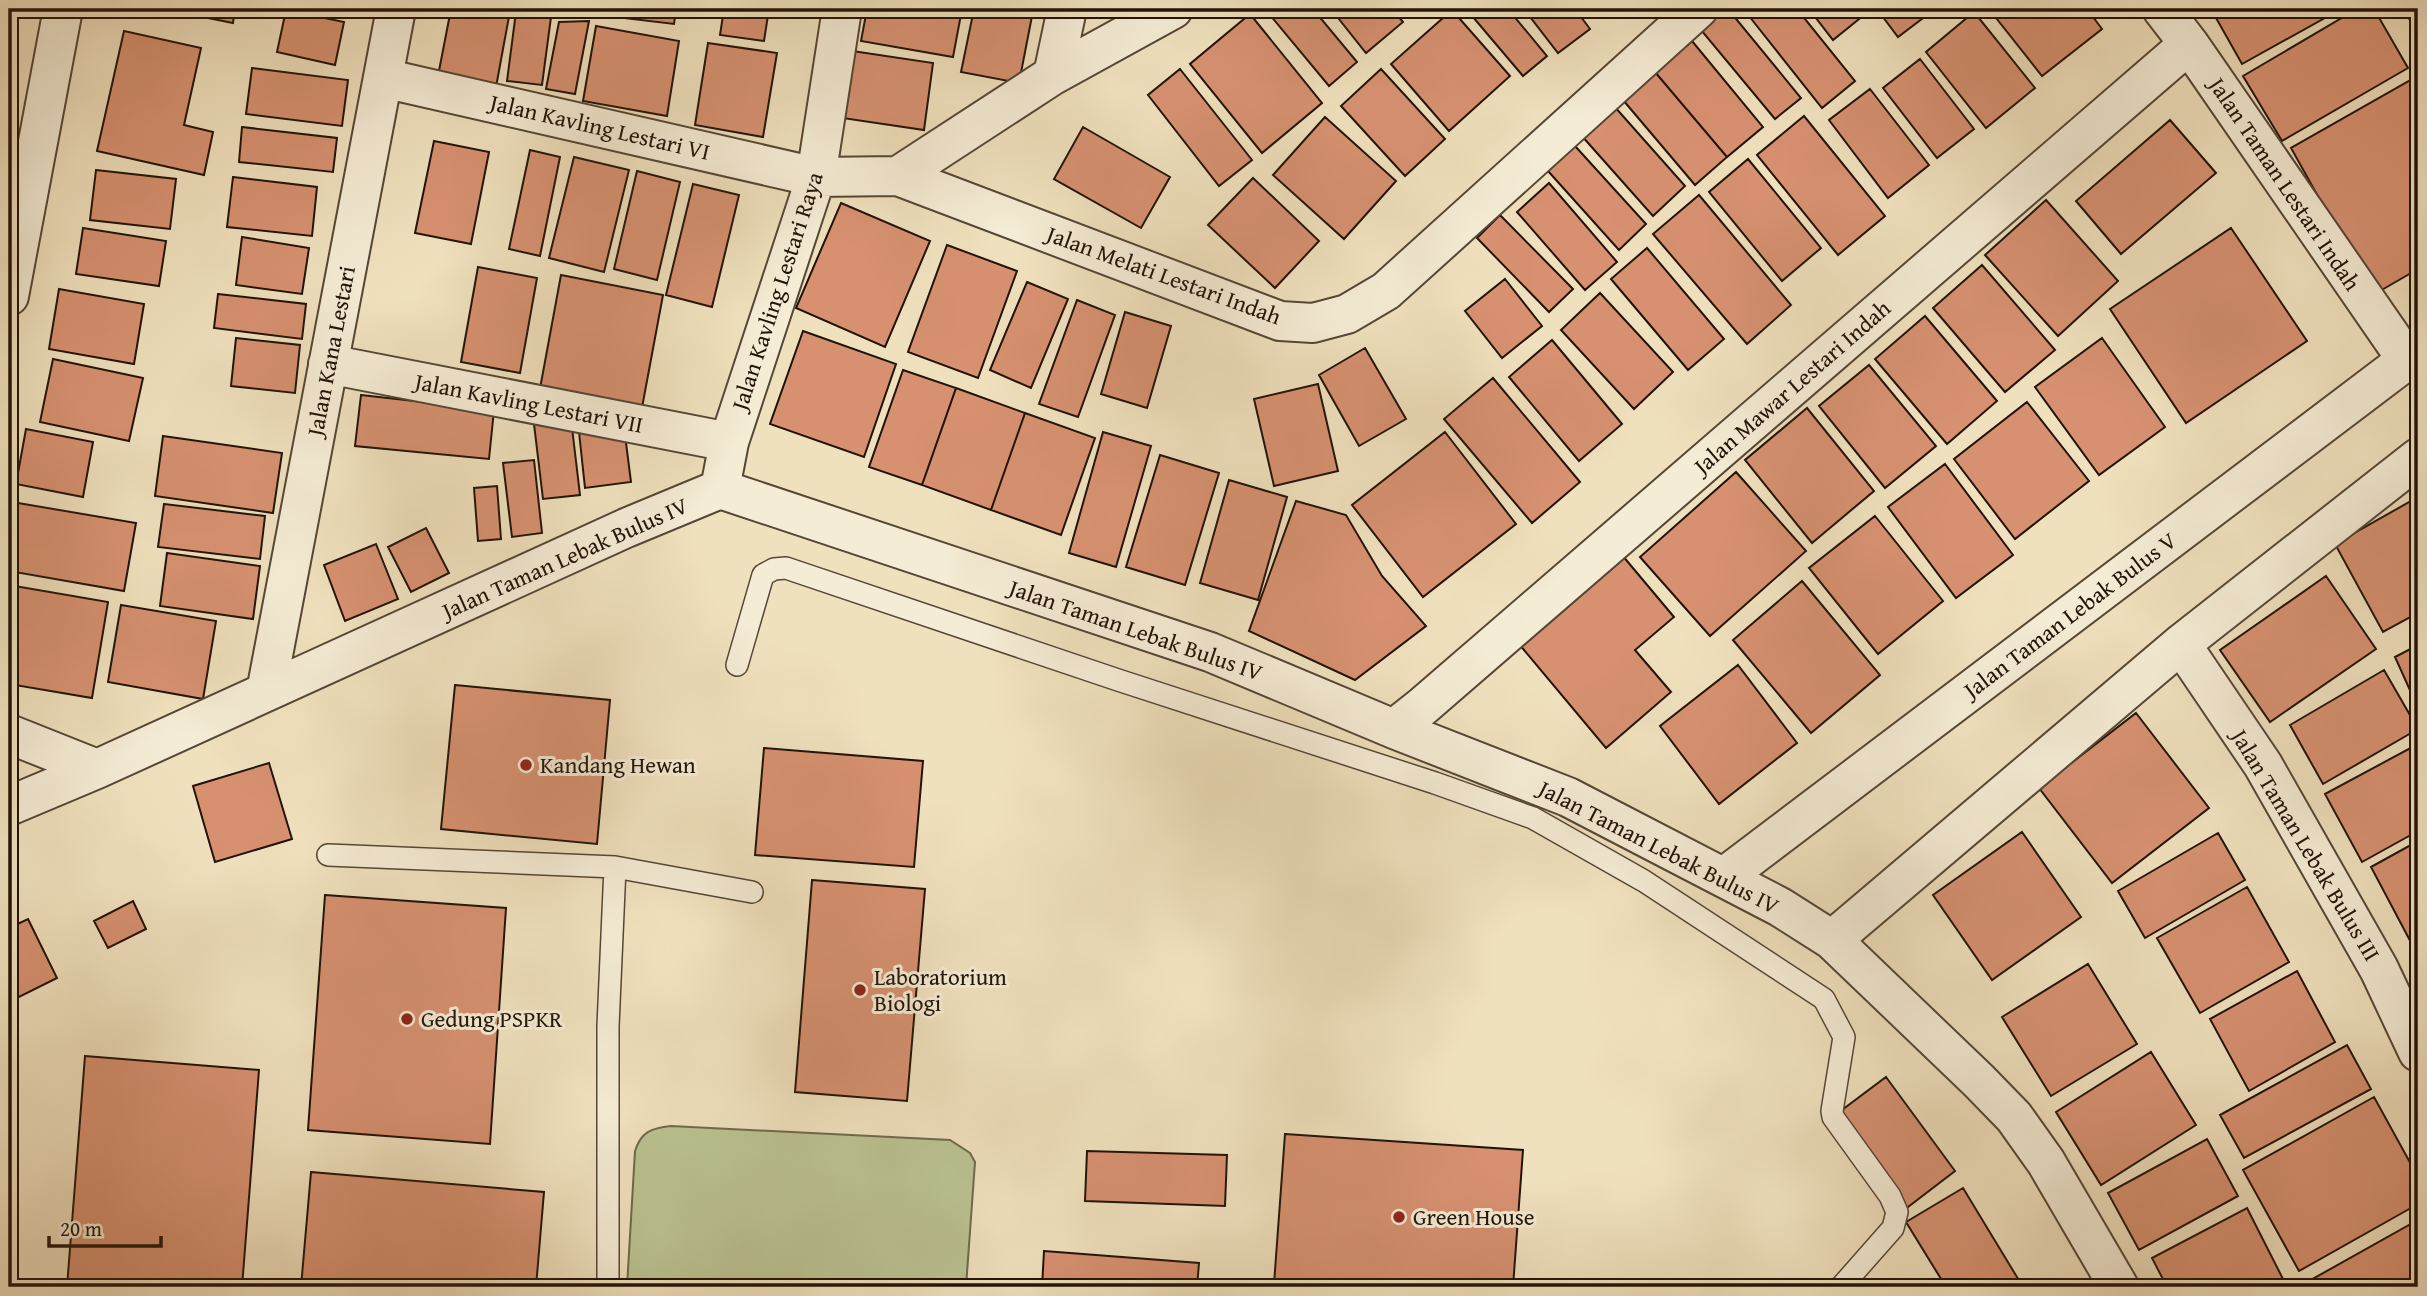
<svg xmlns="http://www.w3.org/2000/svg" width="2427" height="1296" font-family="'Gentium Book Plus',serif">
  <style>
    .green { fill: #bbc291; stroke: #6e6a4c; stroke-width: 2 }
    .building { fill: #d79171; stroke: #211308; stroke-width: 2 }
    .lines { fill: none; stroke-linecap: round; stroke-linejoin: round }
    .service-casing { stroke: #554636; stroke-width: 24 }
    .minor-casing { stroke: #554636; stroke-width: 42 }
    .service { stroke: #f5ecd5; stroke-width: 21 }
    .minor { stroke: #f5ecd5; stroke-width: 38 }
    .poi-dot { fill: #8f2418; stroke: #f5ecd5; stroke-width: 2.5 }
    .labels { text-anchor: middle; stroke-width: 6; stroke-linejoin: round; paint-order: stroke }
    .street-label { font-size: 23px; fill: #211308; stroke: #f5ecd5 }
    .poi-label { font-size: 23px; fill: #211308; stroke: #f5ecd5; text-anchor: start }
  </style>
  <rect width="100%" height="100%" fill="#f0e1be"/>
  <filter id="stains"><feTurbulence type="fractalNoise" baseFrequency=".00286" numOctaves="4"/><feColorMatrix values="0 0 0 0 .2 0 0 0 0 .09 0 0 0 0 .02 0 0 0 .5 -.17"/></filter>
  <radialGradient id="worn" r=".72"><stop offset=".6" stop-color="#630" stop-opacity="0"/><stop offset="1" stop-color="#630" stop-opacity=".3"/></radialGradient>
  <path class="green" d="M671 1126 950 1140 970 1153 975 1162 966 1287H627L635 1151C641 1132 651 1128 671 1126Z"/>
  <path class="building" d="M163 9H235L233 23Z
    M451 9H498L510 11 496 87 438 76Z
    M616 9H676L674 24 615 17Z
    M724 9H769L764 41 720 35Z
    M867 9H962L953 57 861 41Z
    M974 9H997L1032 16 1019 83 961 72Z
    M1265 9H1313L1357 62 1329 86Z
    M1331 9H1392L1403 22 1366 53Z
    M1469 9H1508L1547 56 1523 76 1467 10Z
    M1524 9H1575L1590 29 1558 53Z
    M1715 9H1728L1801 98 1775 119 1696 24Z
    M1758 9H1797L1855 81 1822 108 1749 16Z
    M1809 9H1868L1869 11 1833 40Z
    M1877 9H1935L1898 37Z
    M1989 9H2087L2102 29 2042 76Z
    M2211 9H2341L2242 64Z
    M2357 9H2374L2408 68 2282 141 2243 76Z
    M2403 9H2418V33Z
    M286 10 344 22 335 65 277 52Z
    M1452 10 1510 76 1449 131 1391 64Z
    M516 12 551 17 542 85 507 81Z
    M1974 12 2035 88 1986 128 1926 52Z
    M1250 14 1322 103 1262 153 1190 64Z
    M589 21 575 94 546 89 559 22Z
    M596 26 679 41 667 116 583 101Z
    M124 31 201 48 184 125 213 132 204 175 97 151Z
    M1692 41 1763 127 1727 157 1655 72Z
    M708 43 777 53 763 137 695 125Z
    M839 49 933 63 924 130 829 116Z
    M1920 59 1974 129 1937 158 1883 88Z
    M252 68 348 80 342 126 246 114Z
    M1180 69 1252 160 1219 186 1148 95Z
    M1381 69 1445 139 1405 176 1341 106Z
    M1655 72 1727 157 1695 185 1623 100Z
    M2416 77 2418 81V269L2373 295 2291 148Z
    M1870 89 1929 165 1888 198 1829 120Z
    M1614 106 1685 186 1653 216 1581 135Z
    M1804 116 1885 216 1838 255 1757 155Z
    M1325 117 1396 181 1344 239 1273 175Z
    M2170 120 2216 173 2121 254 2076 201Z
    M242 127 337 138 333 172 239 162Z
    M1083 127 1170 177 1141 228 1054 179Z
    M434 141 489 152 471 244 415 233Z
    M1575 146 1646 224 1619 250 1548 171Z
    M530 150 560 157 540 256 509 249Z
    M574 157 629 170 604 272 549 258Z
    M1748 159 1821 248 1782 281 1709 192Z
    M96 170 176 179 170 229 90 220Z
    M637 171 680 182 657 280 614 269Z
    M233 177 317 187 312 236 227 227Z
    M1253 178 1319 241 1275 288 1208 225Z
    M1549 183 1617 262 1585 290 1517 212Z
    M693 184 739 195 712 307 666 295Z
    M1699 195 1791 305 1747 344 1653 234Z
    M2046 200 2118 281 2058 336 1985 255Z
    M841 203 930 241 885 347 796 308Z
    M1500 215 1573 289 1549 312 1477 238Z
    M83 228 166 241 159 286 76 274Z
    M2231 228 2307 341 2186 423 2110 309Z
    M242 237 309 248 302 294 236 285Z
    M947 245 1017 271 978 378 908 352Z
    M1647 248 1724 339 1688 370 1611 279Z
    M1982 265 2055 350 2005 392 1933 308Z
    M478 267 537 278 520 373 461 362Z
    M561 275 663 295 641 413 539 394Z
    M1505 279 1542 326 1502 358 1465 311Z
    M1027 282 1068 299 1031 388 990 370Z
    M59 289 144 304 134 364 49 349Z
    M1600 293 1673 372 1634 409 1561 330Z
    M218 294 306 304 302 339 214 328Z
    M1077 300 1115 315 1078 417 1039 404Z
    M1125 312 1171 326 1147 408 1101 394Z
    M1925 316 1997 401 1947 444 1875 359Z
    M803 331 896 364 864 457 770 424Z
    M236 338 300 345 295 393 231 386Z
    M2102 338 2165 427 2099 475 2035 387Z
    M1552 340 1622 424 1579 461 1509 377Z
    M1365 348 1406 419 1359 446 1319 375Z
    M53 359 143 378 129 441 40 422Z
    M1869 365 1936 446 1885 488 1819 406Z
    M903 370 956 388 922 485 869 467Z
    M1493 378 1580 482 1532 523 1444 419Z
    M1318 384 1338 471 1274 486 1254 399Z
    M956 388 1025 413 991 510 922 485Z
    M361 395 494 410 489 459 355 446Z
    M2027 402 2089 481 2015 539 1954 459Z
    M1807 408 1874 491 1812 543 1745 460Z
    M1025 413 1095 438 1061 535 991 510Z
    M571 419 580 495 543 499 534 424Z
    M624 427 631 482 585 488 579 432Z
    M26 429 93 442 83 497 16 484Z
    M1103 432 1151 446 1116 567 1069 553Z
    M1445 432 1516 524 1423 597 1352 505Z
    M163 436 282 453 273 513 155 496Z
    M1160 455 1219 473 1185 585 1126 567Z
    M534 460 542 533 512 537 503 463Z
    M1945 464 2013 555 1956 598 1888 507Z
    M1736 472 1806 551 1710 636 1640 557Z
    M1229 480 1287 497 1258 600 1200 583Z
    M497 486 501 539 478 541 474 488Z
    M2418 497V613L2383 632 2335 544Z
    M1296 501 1346 515 1382 576 1426 626 1355 680 1249 631Z
    M18 503 136 523 124 591 9 571V557Z
    M164 504 265 516 260 559 158 547Z
    M1875 516 1943 601 1878 654 1809 568Z
    M426 528 449 573 411 592 388 547Z
    M376 544 398 599 345 621 324 565Z
    M167 553 260 566 253 619 160 606Z
    M1622 555 1674 617 1635 650 1671 692 1606 748 1514 638Z
    M2326 576 2376 649 2270 722 2220 650Z
    M1802 581 1880 675 1811 733 1733 640Z
    M9 585 108 602 92 698 9 684Z
    M121 605 216 621 203 699 108 682Z
    M2418 645V708L2395 657Z
    M1738 665 1797 743 1719 804 1660 726Z
    M2384 670 2418 729 2323 784 2290 725Z
    M455 685 610 700 597 844 441 829Z
    M2136 713 2209 808 2112 883 2039 788Z
    M2418 744V831L2362 862 2325 794Z
    M764 748 923 761 914 867 755 855Z
    M269 763 292 839 215 862 193 786Z
    M2022 832 2081 917 1992 980 1933 895Z
    M2218 833 2245 880 2145 938 2118 891Z
    M2418 841V948L2415 950 2371 867Z
    M812 880 925 889 907 1101 795 1092Z
    M2247 887 2289 962 2200 1013 2157 938Z
    M325 895 506 908 490 1144 308 1130Z
    M133 901 146 929 108 948 94 921Z
    M28 919 57 978 13 1000 9 992V928Z
    M2088 964 2137 1044 2051 1096 2002 1017Z
    M2297 971 2335 1042 2249 1091 2210 1019Z
    M2347 1045 2371 1089 2244 1158 2220 1115Z
    M2151 1052 2196 1125 2101 1185 2056 1112Z
    M85 1056 259 1070 242 1287H67Z
    M1886 1077 1955 1171 1904 1210 1834 1116Z
    M2374 1097 2418 1177V1204L2299 1271 2243 1170Z
    M1285 1134 1523 1150 1513 1287H1325L1274 1284Z
    M2207 1139 2238 1196 2139 1250 2108 1193Z
    M1087 1151 1227 1155 1225 1206 1085 1201Z
    M311 1172 544 1192 536 1287H301Z
    M1963 1188 2023 1287H1946L1906 1222Z
    M2247 1208 2284 1281 2272 1287H2167L2152 1258Z
    M2418 1220V1287H2301L2300 1286Z
    M1044 1251 1199 1263 1197 1287H1042Z"/>
  <g class="lines">
    <defs>
      <path id="service" d="M737 665 763 575 774 569 786 568 1118 680 1435 783 1533 818 1644 881 1824 999 1844 1037 1832 1111 1833 1117 1890 1196 1897 1212 1893 1228 1841 1287
        M328 855 615 867
        M608 1287V1026L615 867 752 892"/>
      <path id="minor" d="M2162 9 2189 44 2407 360
        M1053 75 1067 9
        M383 78 816 177 898 176 1280 321 1313 323 1347 314 1386 291 1698 9
        M898 176 1053 75 1173 9
        M9 296 63 9
        M328 364 729 442
        M720 489 729 442 816 177 842 9
        M2181 644 2263 765 2379 969 2418 1052
        M266 692 396 9
        M1394 729 1423 706 2189 44
        M9 734 97 769
        M9 806 97 769 626 528 720 489 1210 652 1394 729 1568 797 1780 907 1832 940 1979 1081 2014 1117 2046 1162 2119 1287
        M1724 877 2407 360 2418 355
        M1832 940 2181 644 2418 458"/>
    </defs>
    <use href="#service" class="service-casing"/>
    <use href="#minor" class="minor-casing"/>
    <use href="#service" class="service"/>
    <use href="#minor" class="minor"/>
  </g>
  <g class="poi-dot">
    <circle cx="526" cy="765" r="7"/>
    <circle cx="860" cy="990" r="7"/>
    <circle cx="407" cy="1019" r="7"/>
    <circle cx="1399" cy="1217" r="7"/>
  </g>
  <g class="labels">
    <g class="street-label">
      <text transform="translate(600 127) rotate(13)" y="8">Jalan Kavling Lestari VI</text>
      <text transform="translate(2285 184) rotate(56)" y="8">Jalan Taman Lestari Indah</text>
      <text transform="translate(1164 275) rotate(20)" y="8">Jalan Melati Lestari Indah</text>
      <text transform="translate(777 291) rotate(-72)" y="8">Jalan Kavling Lestari Raya</text>
      <text transform="translate(331 351) rotate(-79)" y="8">Jalan Kana Lestari</text>
      <text transform="translate(1792 387) rotate(-41)" y="8">Jalan Mawar Lestari Indah</text>
      <text transform="translate(529 403) rotate(11)" y="8">Jalan Kavling Lestari VII</text>
      <text transform="translate(565 558) rotate(-24)" y="8">Jalan Taman Lebak Bulus IV</text>
      <text transform="translate(2070 615) rotate(-37)" y="8">Jalan Taman Lebak Bulus V</text>
      <text transform="translate(1136 630) rotate(19)" y="8">Jalan Taman Lebak Bulus IV</text>
      <text transform="translate(2306 845) rotate(59)" y="8">Jalan Taman Lebak Bulus III</text>
      <text transform="translate(1659 847) rotate(27)" y="8">Jalan Taman Lebak Bulus IV</text>
    </g>
    <g class="poi-label">
      <text x="540" y="773">Kandang Hewan</text>
      <text x="874" y="985">Laboratorium<tspan x="874" dy="26">Biologi</tspan></text>
      <text x="421" y="1027">Gedung PSPKR</text>
      <text x="1413" y="1225">Green House</text>
    </g>
  </g>
  <rect width="2427" height="1296" fill="none" stroke="#f0e1be" stroke-width="35"/>
  <rect x="10" y="10" width="2406" height="1275" fill="none" stroke="#211308" stroke-width="3.5"/>
  <rect x="18" y="18" width="2392" height="1261" fill="none" stroke="#211308" stroke-width="2"/>
  <path d="M49 1236v10h112v-10" fill="none" stroke="#211308" stroke-width="3.5"/>
  <text x="60" y="1236" font-size="21" fill="#211308" stroke="#f5ecd5" stroke-width="5" paint-order="stroke">20 m</text>
  <rect width="100%" height="100%" filter="url(#stains)"/>
  <rect width="100%" height="100%" fill="url(#worn)"/>
</svg>
